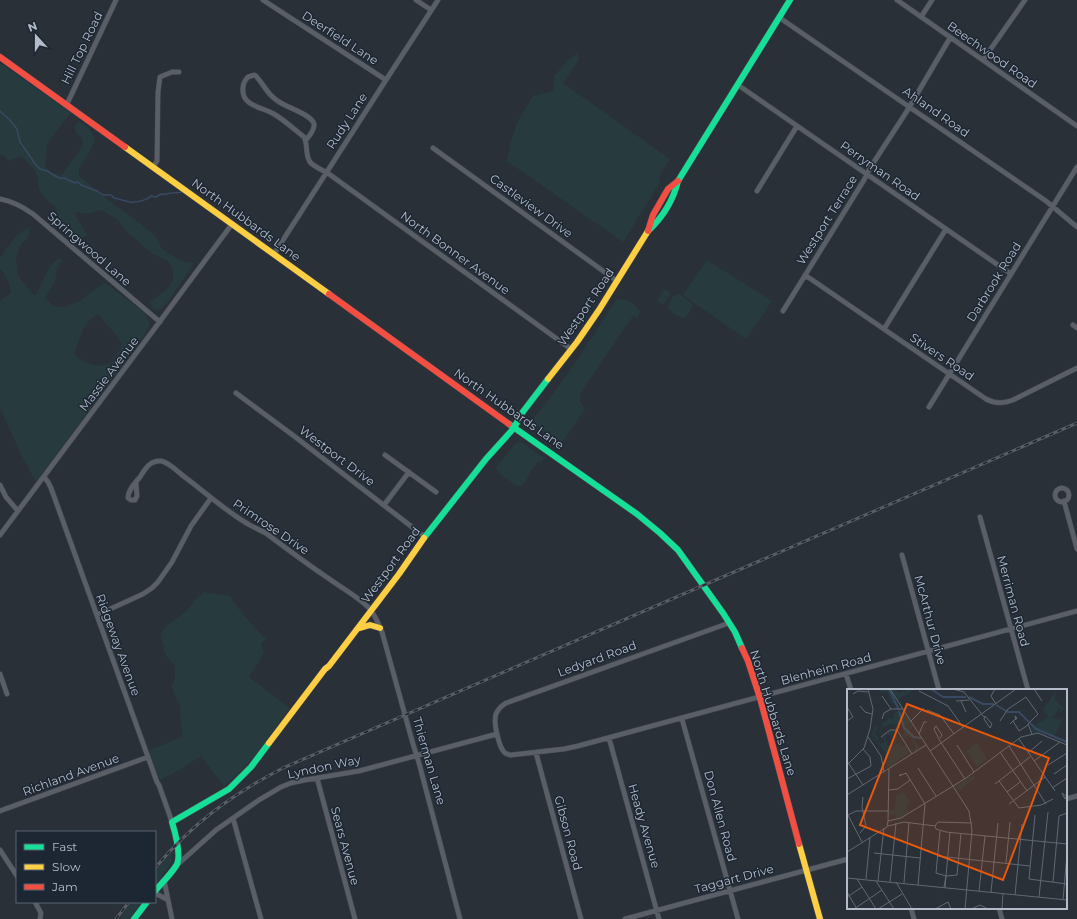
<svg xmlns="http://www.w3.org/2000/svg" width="1077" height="919" font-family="Montserrat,sans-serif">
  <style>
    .green { fill: #273a3e; fill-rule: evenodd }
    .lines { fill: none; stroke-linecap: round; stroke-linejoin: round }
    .stream { stroke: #384963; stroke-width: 1.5 }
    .street-casing { stroke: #484c53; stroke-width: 5.5 }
    .fast-casing { stroke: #484c53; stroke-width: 7 }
    .slow-casing { stroke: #484c53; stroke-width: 7 }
    .jam-casing { stroke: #484c53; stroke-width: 7 }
    .street { stroke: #5a5e66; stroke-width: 4.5 }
    .fast { stroke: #16e098; stroke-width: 6 }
    .slow { stroke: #ffcf43; stroke-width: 6 }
    .jam { stroke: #f24e42; stroke-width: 6 }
    .rail-casing { stroke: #595d64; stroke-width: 3 }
    .rail { stroke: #1d2633; stroke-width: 1.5; stroke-dasharray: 4.5; stroke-linecap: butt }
    .labels { text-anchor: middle; stroke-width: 3; stroke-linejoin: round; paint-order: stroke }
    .street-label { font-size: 12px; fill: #b4bcc9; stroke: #1d2633 }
    .inset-river { fill: none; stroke: #384963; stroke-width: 2 }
    .inset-road { fill: none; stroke: #616872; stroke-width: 1 }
    .view { fill: #e8590c; fill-opacity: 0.15; stroke: #e8590c; stroke-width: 2 }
    .inset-edge { fill: none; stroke: #b4bcc9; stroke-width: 2 }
  </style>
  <rect width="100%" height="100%" fill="#2a3038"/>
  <path class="green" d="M577 53 579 59 563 83 670 159 661 173 659 184 623 242 507 161 511 141 519 119 533 96 554 91V76L567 61Z
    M0 63 71 113 47 143 46 160 45 167 51 172 61 176 83 146 82 138 76 133 74 126 79 121C87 126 93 131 95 140L87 156 79 168V176L109 201 121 209 140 223 156 237 162 249 181 261 194 263 167 303 158 311 153 309 150 302 168 288 173 280V270L168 261 153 254 128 233 117 219 101 210 88 214 77 212 75 215 80 223 87 235C85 236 83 238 81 238 74 241 62 226 58 220 60 205 50 205 42 195 37 188 40 179 36 173 33 167 26 162 21 156L8 161 4 155 0 156Z
    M29 227V235L20 246 16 260 18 276 34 295 37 293 50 266 60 258 62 261 57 268 55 282 45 298 53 306 65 307 80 301 95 289 105 283 144 312 150 324 144 336 36 482 21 454 0 408V301L11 293 10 285 4 273 0 269V257L2 256C9 244 16 234 29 227ZM99 314 103 321 113 331 122 343 119 352 111 364C95 367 87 366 74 354 80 339 83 321 99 314Z
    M707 260 772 301 746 339 683 295Z
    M664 289 671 293 663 305 657 301Z
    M677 294 681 295 693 304 689 313 685 318C678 317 671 312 667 307L674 295Z
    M620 299C628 299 637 305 640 312L637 318 633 316 581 392 580 401 585 409 561 444 536 426 530 428V424L531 421 552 395 575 363 616 300Z
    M519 442 524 443 533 451 544 458 541 463 538 462C535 465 532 469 530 473 527 478 526 483 520 486H517C510 480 499 475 496 467L515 444Z
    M204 592 230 596C240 612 253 626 266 639L261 644 264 653 249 677 290 708C270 735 251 766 224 786L201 756 174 773 160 780 149 750 182 737 180 705 175 695 172 687 175 678V666L166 656 160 634 169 624 177 619 186 611 197 598Z
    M174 851C173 865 163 874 155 885V871L168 856Z
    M131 902H142L129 919H119Z"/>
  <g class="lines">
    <path class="stream" d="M0 111 9 119 17 129 20 142 36 165 40 169 47 171 59 178H64L75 183 78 182 81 185 97 191 103 195H111L114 198C120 199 124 201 130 202 136 203 147 200 151 196L156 197 161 194C167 195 167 193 172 193 175 193 178 193 181 192"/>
    <defs>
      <path id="street" d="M263 0 386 80
        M416 0 431 10
        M897 0 1077 126
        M921 17 932 0
        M780 18 1046 201 1077 227
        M983 60 1025 0
        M738 85 1011 274
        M67 104 116 0
        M306 140C309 136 315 130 314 124 312 115 289 108 281 103 268 96 265 86 256 76L254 75 248 77C245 80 243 83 243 88 241 106 262 107 274 114 284 120 294 129 304 137 308 144 305 155 310 162 314 167 323 170 329 174L571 349
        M433 148 617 281
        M153 167 157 161 158 92 160 77 172 72H179
        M757 191 797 126
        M0 199C12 201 23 207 33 214L160 322
        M274 254 386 80 438 0
        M805 275 986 399C995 404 1003 404 1013 400L1077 368
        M783 311 864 180 870 168 907 111 950 38
        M1073 325 1077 328
        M884 329 946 229
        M236 393 294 436 425 537
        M929 407 1077 167
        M385 455 436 492
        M44 477 48 482 51 488 157 782 159 785 172 822
        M136 482 137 496 135 500H131L128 498C128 490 135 483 140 477 145 469 150 460 161 461 169 462 179 473 186 478 206 493 227 512 248 524 254 528 261 530 267 534 287 549 307 564 328 578 340 587 357 596 368 607 375 614 378 623 382 632L413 744 419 763 460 919
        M0 485 6 497 18 511
        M1055 495a7 7 0 1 1 14 0a7 7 0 1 1-14 0Z
        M1064 501 1077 549
        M384 505 409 472
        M980 517 1028 690
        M0 535 152 332 232 224
        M902 555 939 690
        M97 615 143 594 152 588 158 582 172 562 191 526 211 498
        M729 623 506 703C501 706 498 709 496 714 493 722 499 748 505 753 507 754 509 755 511 755L564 749 578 746 1077 611
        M0 674 7 694
        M846 674 851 690
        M682 719 738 919
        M609 738 659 919
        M536 753 581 919
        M317 778 355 919
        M1066 799 1077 796
        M0 811 148 757
        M233 818 261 919
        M0 850 17 876
        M177 865 216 830 259 800 281 787 291 783 305 780 359 771 497 734
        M164 880 172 919
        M155 893 168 900
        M35 902 41 913 40 919
        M911 908 914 919
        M999 908 1002 919
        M625 919 848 859"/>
      <path id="fast" d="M648 231C663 217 673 201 678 181L790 0
        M509 424 637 514 660 533 678 550 723 613 735 632 742 648
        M424 538 486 459 514 428 522 413 548 379
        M155 891C162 883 170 875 176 866 182 857 175 832 172 822L229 789 251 767 269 743
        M134 919 147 902"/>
      <path id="slow" d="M125 147 329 294
        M548 379 577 342 599 310 648 231
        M360 628 370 625 380 628
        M269 743 325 669 329 666 399 574 424 538
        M799 844 820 919"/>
      <path id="jam" d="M0 57 125 147
        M648 231 653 215 668 189 678 181
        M329 294 509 424
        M742 648 748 661 760 698 799 844"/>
    </defs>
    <use href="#street" class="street-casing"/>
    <use href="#fast" class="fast-casing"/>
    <use href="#slow" class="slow-casing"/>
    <use href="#jam" class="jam-casing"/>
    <use href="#street" class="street"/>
    <use href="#fast" class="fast"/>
    <use href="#slow" class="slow"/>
    <use href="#jam" class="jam"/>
    <defs>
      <path id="rail" d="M155 868C193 823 231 795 283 768L1077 423
        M116 919 129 902"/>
    </defs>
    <use href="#rail" class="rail-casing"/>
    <use href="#rail" class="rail"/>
  </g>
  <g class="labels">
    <g class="street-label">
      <text transform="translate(340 38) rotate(33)" y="4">Deerfield Lane</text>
      <text transform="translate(82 48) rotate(-64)" y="4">Hill Top Road</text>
      <text transform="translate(992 55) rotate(35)" y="4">Beechwood Road</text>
      <text transform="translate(936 112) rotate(35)" y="4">Ahland Road</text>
      <text transform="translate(347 121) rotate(-57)" y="4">Rudy Lane</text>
      <text transform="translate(880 171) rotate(35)" y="4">Perryman Road</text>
      <text transform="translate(531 206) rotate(36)" y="4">Castleview Drive</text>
      <text transform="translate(246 220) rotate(36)" y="4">North Hubbards Lane</text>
      <text transform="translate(827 220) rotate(-58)" y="4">Westport Terrace</text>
      <text transform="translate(89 249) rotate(41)" y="4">Springwood Lane</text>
      <text transform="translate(455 253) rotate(36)" y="4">North Bonner Avenue</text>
      <text transform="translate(994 282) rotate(-58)" y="4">Darbrook Road</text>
      <text transform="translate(586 307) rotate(-56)" y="4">Westport Road</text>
      <text transform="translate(942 357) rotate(34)" y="4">Stivers Road</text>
      <text transform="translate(109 374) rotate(-53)" y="4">Massie Avenue</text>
      <text transform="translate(509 409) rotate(35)" y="4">North Hubbards Lane</text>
      <text transform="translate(337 456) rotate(37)" y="4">Westport Drive</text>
      <text transform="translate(271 527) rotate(34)" y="4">Primrose Drive</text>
      <text transform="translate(391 565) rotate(-54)" y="4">Westport Road</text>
      <text transform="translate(1013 601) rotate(75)" y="4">Merriman Road</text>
      <text transform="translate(930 620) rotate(75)" y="4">McArthur Drive</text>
      <text transform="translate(118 645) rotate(70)" y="4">Ridgeway Avenue</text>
      <text transform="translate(597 659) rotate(-20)" y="4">Ledyard Road</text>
      <text transform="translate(826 669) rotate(-15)" y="4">Blenheim Road</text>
      <text transform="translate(773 713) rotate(73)" y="4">North Hubbards Lane</text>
      <text transform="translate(429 761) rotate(74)" y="4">Thierman Lane</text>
      <text transform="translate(324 767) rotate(-12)" y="4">Lyndon Way</text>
      <text transform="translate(71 775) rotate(-20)" y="4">Richland Avenue</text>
      <text transform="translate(720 816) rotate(75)" y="4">Don Allen Road</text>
      <text transform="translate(644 826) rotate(74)" y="4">Heady Avenue</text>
      <text transform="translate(568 833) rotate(75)" y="4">Gibson Road</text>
      <text transform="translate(345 846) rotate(75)" y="4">Sears Avenue</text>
      <text transform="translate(734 879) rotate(-15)" y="4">Taggart Drive</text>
    </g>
  </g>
  <g transform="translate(847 689)">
    <rect width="220" height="220" fill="#2a3038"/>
    <path d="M34 0H42L52 18 45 14 40 3H33ZM44 0 53 4 58 0 57 2 58 5 60 0H68L51 11ZM209 2 208 10 217 20 213 23 214 20 212 18 207 27 203 28 211 31 216 29 207 47 220 54 198 45 185 43 184 39 201 28 196 20ZM55 21 64 33 58 39 63 38 64 35 65 38 62 42 72 59 65 64 69 58 63 48 59 47 58 50 55 36 51 35 47 39 48 34 35 38 36 32 39 34 42 28 45 30 48 23ZM29 37H32L27 45 32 49 30 52 33 55 38 53 35 47 43 42 48 41 45 47 38 45 40 55 43 57 47 54 46 48 52 46 49 50 50 55 55 52 52 58 60 57 63 63 40 80 38 64 25 45ZM134 51 130 54 140 70 130 78 119 62ZM126 86 129 88 112 102 109 97ZM57 103 63 113 59 117 62 123 50 130 48 125 42 126V121H47L49 106Z" fill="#273a3e"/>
    <path class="inset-river" d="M42 0 52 21M84 0 96 8H119M122 8 136 15H147M149 16 161 23H172L182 33M52 22 57 39 67 48 74 49M183 34 189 40 220 53"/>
    <path class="inset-road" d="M43 0 122 122 125 141 118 220M106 0 117 3 137 28M148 0 144 7 149 15M187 0 195 12M72 2 101 17 116 38M6 5 11 2 21 3M35 7 44 20H56M109 12 122 11M114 12 119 23M13 17 18 23 25 25M0 18 6 28 0 32M80 21 93 26 107 45M138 27 145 35 143 39 137 30ZM35 30 37 24 44 20M64 32 77 19M153 32 161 20 179 8 191 25 181 35 185 45M166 32 172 42 181 36M163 35 166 32 170 29 168 27 169 31M72 45 77 33H80M21 48 34 67 37 83M34 48 43 41H50L65 65M93 49 95 46 89 37 87 40 93 52 118 90M172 50 208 102M110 56 127 83M162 57 199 115M83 62 169 0M153 63 180 102M181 64 195 52M0 72 16 96M187 72 213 53M0 76 17 59 23 40 26 20 21 0M201 76 220 64M71 79 89 107M54 85 52 87 59 84 78 115 71 196M207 85 220 76M0 90 24 77 23 68 16 60M152 92 172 119 194 116 206 110M148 95 183 68M205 99 220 89M42 101 51 100 63 91M160 103 173 93M0 106 79 56M219 107 215 104 218 110 220 106M162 115 198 88M1 126 9 122H41M1 126 15 153M188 126 182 190 220 195M41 132 42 80M41 137 57 133 88 137M88 137 89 140 99 143 220 155M88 137 91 133 125 134M93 142 89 184 99 187 110 186 114 144M13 144 19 137 15 118 16 108M0 163 40 138 41 132 54 129 119 89 174 48 191 44 220 56M27 164 73 169M90 167 183 177M159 174 163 133M99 187 103 143M0 189 220 211M10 190 29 220M19 190 23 148M29 192 47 220M31 192 37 139M43 193 49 134M49 193 65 220M206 193 212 127 220 124M57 194 62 133M97 198 99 187 98 199M132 202 138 147M0 203 10 220M144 203 151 134M168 206 175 135M0 208 15 198M192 208 201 123M216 211 220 165M7 220 35 201M31 220 55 205M88 220 101 213 104 220M124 220 133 216 141 220M155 220 156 204"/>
    <path class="view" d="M60 15 202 69 156 191 13 136Z"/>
    <rect width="220" height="220" class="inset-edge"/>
  </g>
  <rect x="16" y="831" width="140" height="72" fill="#1d2633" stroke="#59626f"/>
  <rect x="24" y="844" width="20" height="6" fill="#16e098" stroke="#59626f"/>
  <text x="52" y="851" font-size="12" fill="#b4bcc9">Fast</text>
  <rect x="24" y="864" width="20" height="6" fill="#ffcf43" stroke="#59626f"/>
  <text x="52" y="871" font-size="12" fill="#b4bcc9">Slow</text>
  <rect x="24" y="884" width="20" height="6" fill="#f24e42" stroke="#59626f"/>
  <text x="52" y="891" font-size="12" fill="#b4bcc9">Jam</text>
  <g transform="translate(36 36) rotate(339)" stroke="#1d2633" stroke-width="3" paint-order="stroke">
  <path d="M0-3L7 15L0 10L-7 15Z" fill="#b4bcc9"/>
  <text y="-6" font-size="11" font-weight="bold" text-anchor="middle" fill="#b4bcc9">N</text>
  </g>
</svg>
